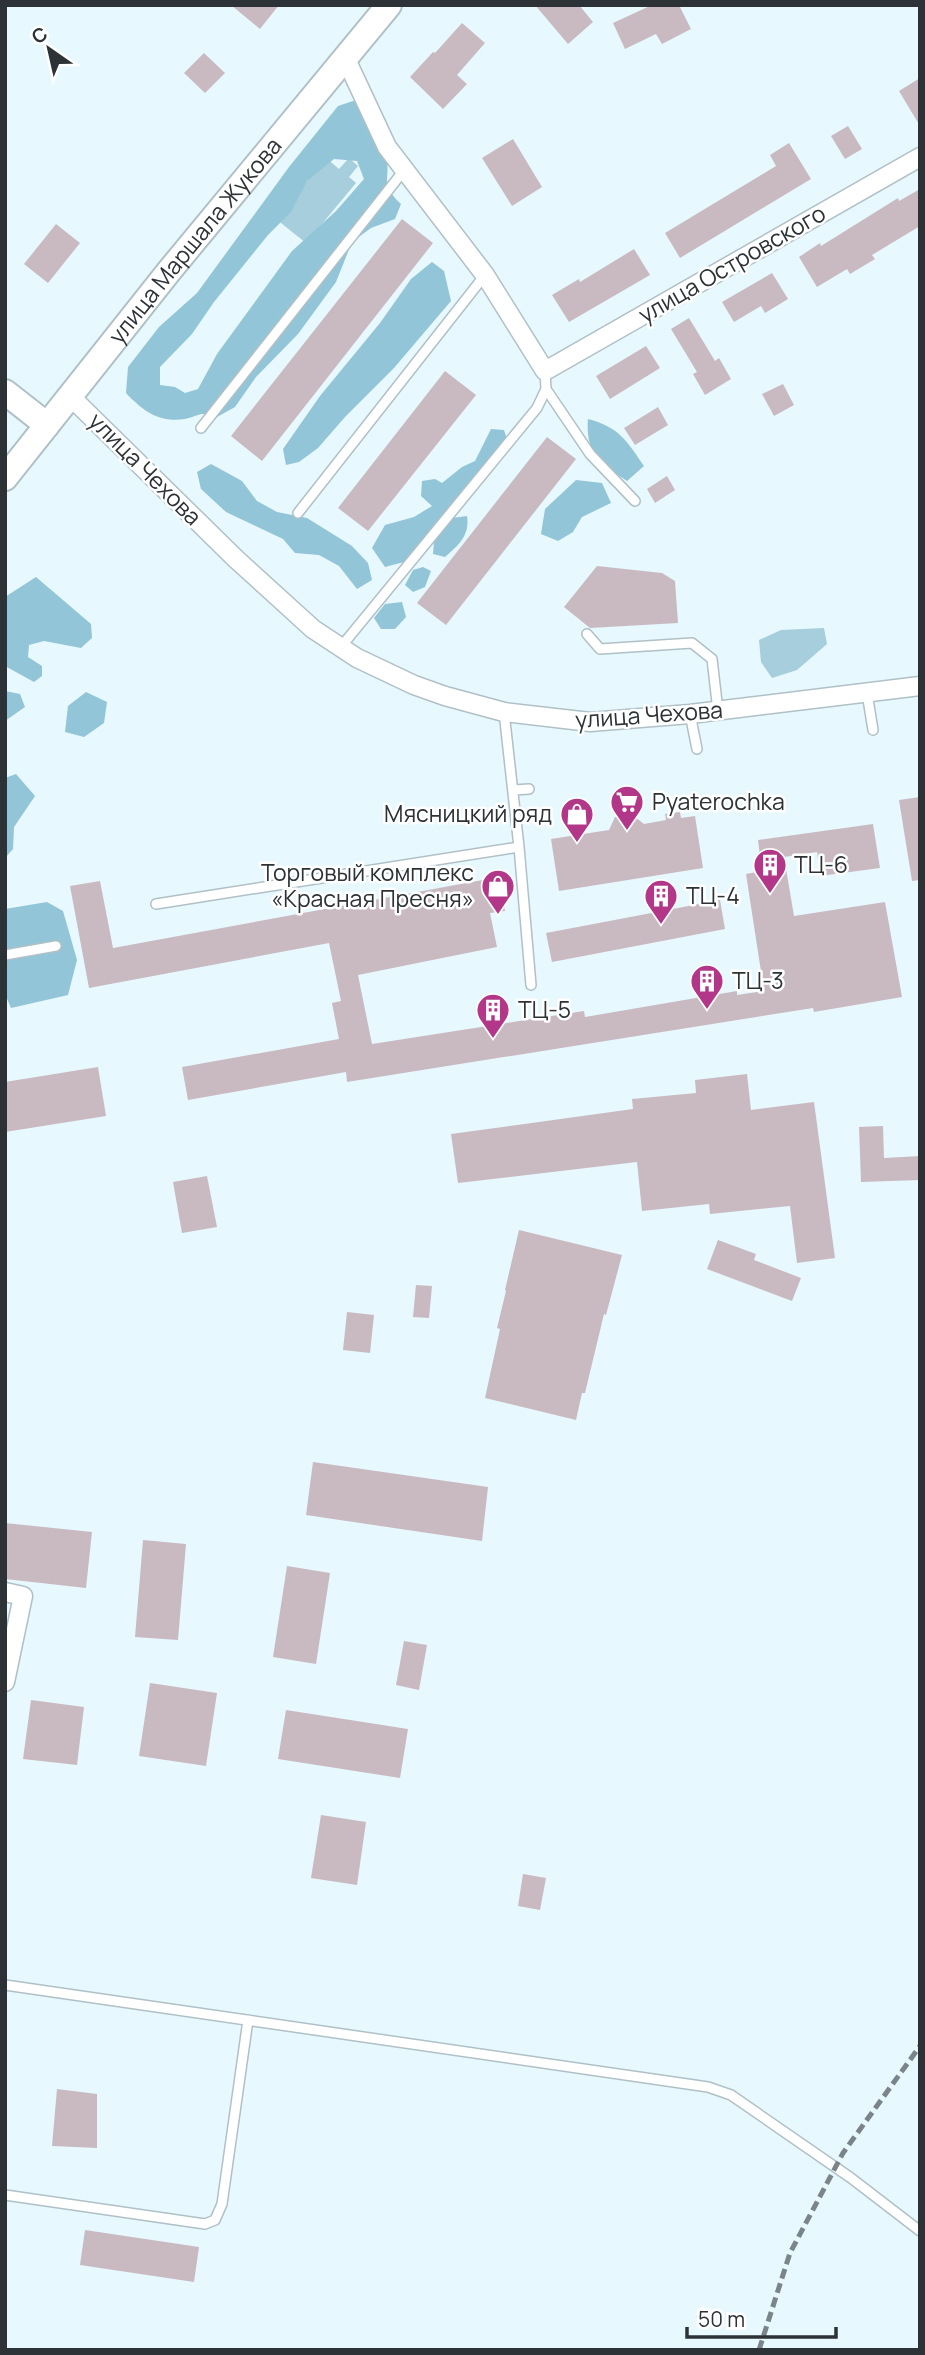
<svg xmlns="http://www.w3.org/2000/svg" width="925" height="2355" font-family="Manrope,sans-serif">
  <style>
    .green { fill: #a6cedc }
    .forest { fill: #92c5d7; fill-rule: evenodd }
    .building { fill: #c9bac2 }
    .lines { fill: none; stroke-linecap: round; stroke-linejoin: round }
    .lane-casing { stroke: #b0c0c7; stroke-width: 12 }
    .street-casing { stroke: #b0c0c7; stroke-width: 21 }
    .secondary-casing { stroke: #b0c0c7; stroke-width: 28 }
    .lane { stroke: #fff; stroke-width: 9 }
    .street { stroke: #fff; stroke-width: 18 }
    .secondary { stroke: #fff; stroke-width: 24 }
    .rail { stroke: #7a8489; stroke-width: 5; stroke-dasharray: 10 5; stroke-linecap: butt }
    .labels { text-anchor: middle; stroke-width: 5; stroke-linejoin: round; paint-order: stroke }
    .street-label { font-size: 23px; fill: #2c3235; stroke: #fff }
    .poi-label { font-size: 23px; fill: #2c3235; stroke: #fff; text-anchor: start }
  </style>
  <rect width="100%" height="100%" fill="#e7f8ff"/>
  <path class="green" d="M326 158 339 169 349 158 358 166 349 177 356 183 306 243 276 219Z
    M824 628 827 644 797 670 772 678 761 662 759 640 781 630Z"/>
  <path class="forest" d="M356 100C366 117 378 136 385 154 393 177 377 182 401 204L395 219 371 228 352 242 336 282 298 334 256 377 235 407 217 417C198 411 202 415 185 419 159 423 143 411 126 393L128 367 159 327 197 293 289 167 338 106ZM334 159 357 161 364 179 336 211 292 251 217 354 198 389 185 393 175 387 160 385V367L192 334 214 302 268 235 291 212 307 181Z
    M432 262 444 271 451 301 394 368 345 417 318 448 299 462 286 465 283 449 320 396 380 323 411 279Z
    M588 419C619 427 627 441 644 466L627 481C601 463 585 454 588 419Z
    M491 429 504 430 507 439 490 465 463 489 458 504 414 554 404 562 385 567 372 548 385 525 414 517 432 506 421 496 422 481 435 479 442 483 462 467 475 461Z
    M211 464 242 481 257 501 277 512 307 518 352 546 368 563 372 580 357 589 339 566 319 555 295 553 283 539 226 512 201 489 197 472Z
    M576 480 602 483 611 503 582 517 573 532 558 541 541 534 545 509Z
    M467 516C470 535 459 545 445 557L433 554 434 541 452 518Z
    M423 567 431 571 425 587 413 592 405 585 413 570Z
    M36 577 91 624 92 638 81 648 44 641 29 645 28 657 42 666V676L34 682 5 666V597Z
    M402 602 406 617 395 629H381L374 618 385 604Z
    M5 691 20 694 25 707 5 721Z
    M86 692 107 702 104 723 84 737 65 732 68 706Z
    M16 774 35 796 14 827 13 849 5 858V778Z
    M47 902 63 911 77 960 68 995 11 1008 5 994V909Z"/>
  <path class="building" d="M231 5H279L260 29Z
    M535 5H579L593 22 568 44Z
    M652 5H679L691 29 662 44 656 34 625 49 613 23Z
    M462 23 485 43 457 75 467 84 443 109 410 77 433 52 435 53Z
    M204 53 225 73 205 93 184 73Z
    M920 78V126L899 91Z
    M848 126 862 149 845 159 831 136Z
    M513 139 542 187 512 206 482 158Z
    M789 143 811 179 680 258 665 233 776 166 770 155Z
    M920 189V226L872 255 875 259 850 274 847 269 817 287 799 257 820 243 821 246 898 198 899 201Z
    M402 219 433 243 262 461 231 436Z
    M56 224 80 243 48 283 24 264Z
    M634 249 650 275 569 322 552 295 579 279 580 282Z
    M772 273 788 299 765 313 761 306 734 322 722 302Z
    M689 318 715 361 719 358 731 379 705 395 693 374 697 372 671 329Z
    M646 346 660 368 610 399 596 376Z
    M445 371 476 395 368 531 338 508Z
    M783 384 794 405 774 416 762 394Z
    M658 407 668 425 635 445 624 428Z
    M547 437 576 459 446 625 417 603Z
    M667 476 675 490 655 503 647 489Z
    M597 566 662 573 675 581 678 623 590 628 564 607Z
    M920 797V880L912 881 899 800Z
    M680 812 681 818 695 816 703 868 559 891 551 839 609 830 615 817 631 814 644 824 666 820 665 814Z
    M873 824 880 868 820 876 817 852 784 857 794 916 885 902 902 997 814 1012 813 1008 347 1082 346 1072 188 1100 182 1067 339 1039 332 1003 341 1001 329 943 89 988 70 886 100 881 113 948 499 877 505 911 490 913 497 947 358 975 372 1044 584 1011 585 1017 737 991V995L764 991 746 874 762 871 758 840Z
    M720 900 725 929 552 962 546 933Z
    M98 1067 106 1116 5 1132V1082Z
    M747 1074 751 1110 814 1102 835 1258 797 1263 790 1206 710 1214 709 1204 642 1211 637 1162 458 1183 451 1134 633 1109 632 1099 696 1093 695 1080Z
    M883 1126 884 1158 920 1156V1180L861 1182 859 1127Z
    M207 1176 217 1227 182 1233 173 1182Z
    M519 1230 622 1255 606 1315 604 1314 585 1393H582L576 1420 485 1398 500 1329 497 1328 506 1291 505 1290Z
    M718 1240 756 1254 754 1260 801 1278 792 1301 707 1269Z
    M416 1285 432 1286 429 1318 413 1317Z
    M347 1312 374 1315 370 1353 343 1350Z
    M313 1462 488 1487 482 1541 306 1515Z
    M5 1523 92 1532 86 1588 5 1579Z
    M143 1540 186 1544 178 1640 135 1637Z
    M287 1566 330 1573 316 1664 273 1657Z
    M404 1641 427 1645 419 1690 396 1685Z
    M150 1683 217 1693 206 1766 139 1756Z
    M31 1700 84 1707 77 1765 23 1759Z
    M286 1710 408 1729 400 1778 278 1759Z
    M321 1815 366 1822 357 1885 311 1878Z
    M523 1874 546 1878 540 1910 518 1906Z
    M57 2089 97 2094V2148L52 2146Z
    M85 2230 199 2247 194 2282 80 2265Z"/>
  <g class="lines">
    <defs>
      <path id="lane" d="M546 389 590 454 635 501
        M201 428 405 169
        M298 513 485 275
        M587 634 600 649 692 643 712 659 718 711
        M340 648 537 408 546 389 545 371
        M867 693 873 730
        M690 714 697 749
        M514 790 529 789
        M519 847 531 985
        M156 904 519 847 504 712
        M5 955 56 946
        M5 1985 708 2087 731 2095 851 2178 920 2231
        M5 2195 205 2224 215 2220 222 2204 248 2020"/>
      <path id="street" d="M345 57 387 147 485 275 545 371 920 157
        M70 396 236 559 313 629 357 658 414 685 445 696 504 712 590 722 690 714 920 686
        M5 1592 23 1596 5 1682"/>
      <g id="secondary">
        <path d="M5 392 47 425"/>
        <path id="s1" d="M5 478 170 270 389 5"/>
      </g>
    </defs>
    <use href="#lane" class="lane-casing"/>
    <use href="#street" class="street-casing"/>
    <use href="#secondary" class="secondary-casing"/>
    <use href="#lane" class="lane"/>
    <use href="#street" class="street"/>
    <use href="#secondary" class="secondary"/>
    <path class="rail" d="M759 2350 790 2253 843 2153 920 2046"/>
  </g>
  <defs>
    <symbol id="supermarket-pin" viewBox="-11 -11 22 30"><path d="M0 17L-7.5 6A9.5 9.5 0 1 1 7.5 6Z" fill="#b23789" stroke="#fff"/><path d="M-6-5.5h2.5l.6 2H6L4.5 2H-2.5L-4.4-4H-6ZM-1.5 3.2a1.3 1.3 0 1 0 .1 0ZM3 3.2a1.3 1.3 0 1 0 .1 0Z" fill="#fff"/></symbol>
    <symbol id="shop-pin" viewBox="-11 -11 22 30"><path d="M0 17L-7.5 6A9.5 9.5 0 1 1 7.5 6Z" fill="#b23789" stroke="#fff"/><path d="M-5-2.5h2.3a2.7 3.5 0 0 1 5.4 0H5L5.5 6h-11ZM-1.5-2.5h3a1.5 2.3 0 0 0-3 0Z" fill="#fff"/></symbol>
    <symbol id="building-pin" viewBox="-11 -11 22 30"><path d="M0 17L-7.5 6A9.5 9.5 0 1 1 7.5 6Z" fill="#b23789" stroke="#fff"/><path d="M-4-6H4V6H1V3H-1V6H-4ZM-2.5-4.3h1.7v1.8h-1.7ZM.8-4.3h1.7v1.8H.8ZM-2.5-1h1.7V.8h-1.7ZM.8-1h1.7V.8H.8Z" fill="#fff"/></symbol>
  </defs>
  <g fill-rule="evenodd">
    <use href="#supermarket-pin" x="608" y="783" width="38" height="52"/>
    <use href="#shop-pin" x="558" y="795" width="38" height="52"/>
    <use href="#building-pin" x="751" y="846" width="38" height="52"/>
    <use href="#shop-pin" x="479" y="867" width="38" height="52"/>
    <use href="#building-pin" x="642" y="877" width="38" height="52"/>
    <use href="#building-pin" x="688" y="962" width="38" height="52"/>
    <use href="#building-pin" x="474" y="991" width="38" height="52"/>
  </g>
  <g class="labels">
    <g class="street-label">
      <text dy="8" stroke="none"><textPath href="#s1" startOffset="304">улица Маршала Жукова</textPath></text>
      <text transform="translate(732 264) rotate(-30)" y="8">улица Островского</text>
      <text transform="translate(145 469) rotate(45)" y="8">улица Чехова</text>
      <text transform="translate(649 715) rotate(-4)" y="8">улица Чехова</text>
    </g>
    <g class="poi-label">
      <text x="652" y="810">Pyaterochka</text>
      <text x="552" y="822" text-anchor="end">Мясницкий ряд</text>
      <text x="794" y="873">ТЦ-6</text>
      <text x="474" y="881" text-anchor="end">Торговый комплекс<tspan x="474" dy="26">«Красная Пресня»</tspan></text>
      <text x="686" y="904">ТЦ-4</text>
      <text x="732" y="989">ТЦ-3</text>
      <text x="518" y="1018">ТЦ-5</text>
    </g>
  </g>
  <rect width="925" height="2355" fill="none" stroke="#2c3235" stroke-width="14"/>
  <g transform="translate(49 49) rotate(326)" stroke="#ffffff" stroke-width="5" paint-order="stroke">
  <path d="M0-5L12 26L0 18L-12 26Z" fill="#2c3235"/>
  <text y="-10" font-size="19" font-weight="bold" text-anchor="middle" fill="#2c3235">С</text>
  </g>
  <path d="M687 2327v10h149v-10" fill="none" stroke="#2c3235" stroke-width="3.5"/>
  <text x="698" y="2327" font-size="21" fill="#2c3235" stroke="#ffffff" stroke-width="5" paint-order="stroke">50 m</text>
</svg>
